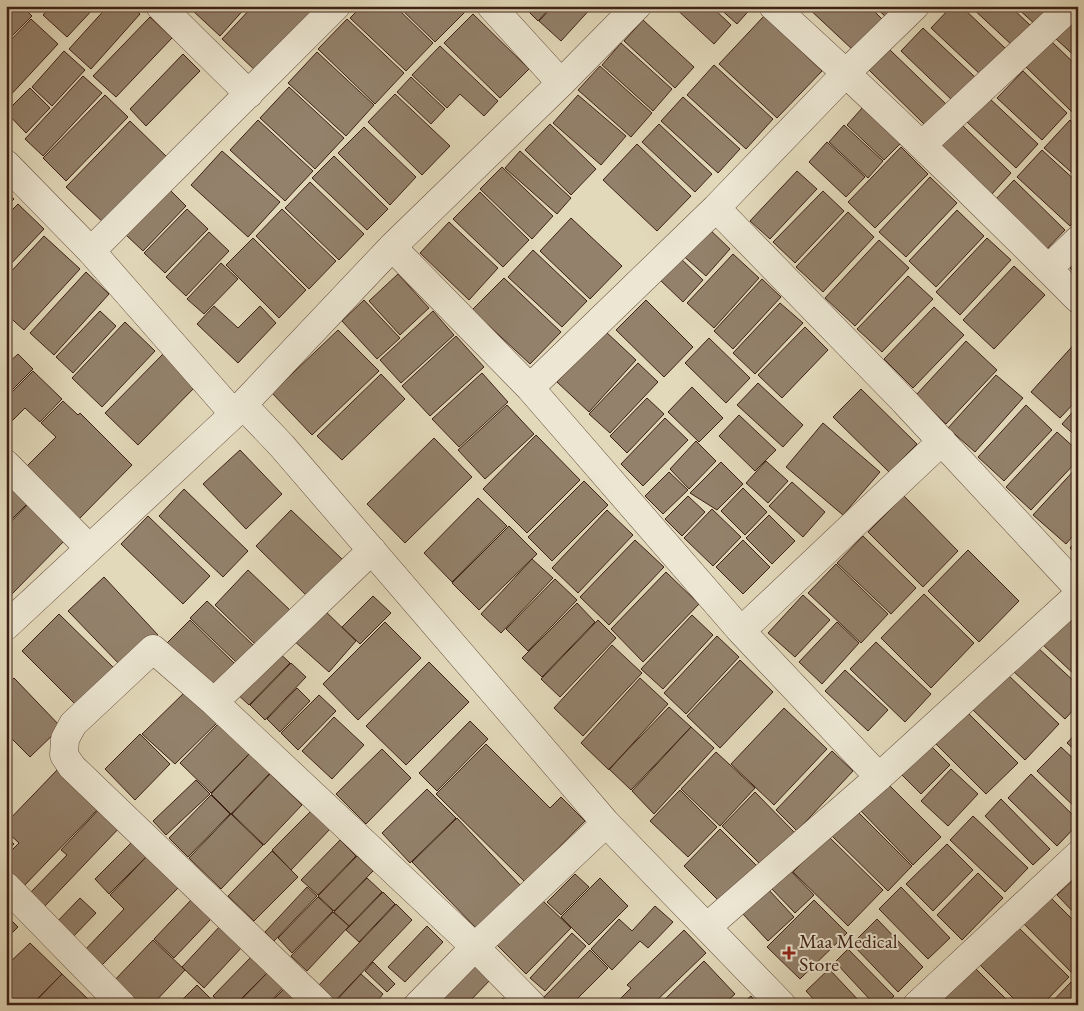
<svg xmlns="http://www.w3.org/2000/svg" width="1084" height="1011" font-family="'EB Garamond',serif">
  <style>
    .building { fill: #93816b; stroke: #3e2116 }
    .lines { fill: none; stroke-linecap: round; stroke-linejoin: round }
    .minor-casing { stroke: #674f3f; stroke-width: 29 }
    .tertiary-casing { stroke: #674f3f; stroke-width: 29 }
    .minor { stroke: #ece6d2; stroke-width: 28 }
    .tertiary { stroke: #ece6d2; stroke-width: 28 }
    .poi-dot { fill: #8f2418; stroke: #ece6d2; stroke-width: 2 }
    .labels { text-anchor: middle; stroke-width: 4; stroke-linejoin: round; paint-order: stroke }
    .poi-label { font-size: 20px; fill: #3e2116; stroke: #ece6d2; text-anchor: start }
  </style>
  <rect width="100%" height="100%" fill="#e2d9ba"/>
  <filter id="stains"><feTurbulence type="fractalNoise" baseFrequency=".004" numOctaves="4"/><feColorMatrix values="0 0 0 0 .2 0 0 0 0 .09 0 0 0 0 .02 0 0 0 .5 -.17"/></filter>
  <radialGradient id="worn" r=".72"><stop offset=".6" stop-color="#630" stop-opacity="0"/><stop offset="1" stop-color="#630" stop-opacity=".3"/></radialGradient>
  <path class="building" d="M6 6H22L32 16 6 42Z
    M51 6H96L67 37 43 15Z
    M108 6H132L140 14 91 69 69 49Z
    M196 6H247L220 36 192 10Z
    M253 6H321L258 73 222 39Z
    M362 6H395L433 43 406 71 350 18Z
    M398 6H470V7L435 42Z
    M523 6H552L538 21Z
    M553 6H593L561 41 539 21Z
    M673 6H711L731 25 714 44Z
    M717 6H753L737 24Z
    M806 6H869L882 19 853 50Z
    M874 6H899L887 18Z
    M952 6H961L1006 49 981 75 931 28Z
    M970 6H1010L1032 27 1014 47Z
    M1015 6H1048L1052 10 1037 26Z
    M473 14 529 69 500 98 444 43Z
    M764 16 822 71 777 118 719 64Z
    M150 17 172 38 116 97 93 76Z
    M1075 17 1078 19V59L1055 38Z
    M31 19 58 44 6 100V45Z
    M347 19 404 73 375 104 318 49Z
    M643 20 694 67 675 88 624 41Z
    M923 28 976 78 954 102 901 51Z
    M1051 41 1078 67V106L1072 112 1026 67Z
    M621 43 672 89 653 111 602 65Z
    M440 46 498 101 484 116 460 94 447 108 412 75Z
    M889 49 946 104 925 125 869 70Z
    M64 51 85 70 52 106 32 87Z
    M317 52 374 105 346 136 288 83Z
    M183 54 200 71 146 126 130 109Z
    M714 65 773 119 746 149 687 95Z
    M600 66 652 113 631 137 578 90Z
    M1023 71 1067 113 1042 140 997 98Z
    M83 76 102 93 43 156 25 139Z
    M411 77 445 109 431 124 397 92Z
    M289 87 344 138 315 169 260 118Z
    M30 88 50 108 26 133 6 112Z
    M395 94 450 146 422 175 368 122Z
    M105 95 128 117 66 181 43 158Z
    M578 95 626 136 601 165 553 123Z
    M683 97 740 149 718 173 661 121Z
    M989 98 1038 144 1016 168 967 122Z
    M863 107 901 143 884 160 847 125Z
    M258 120 313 171 285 201 230 150Z
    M1070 120 1078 128V178L1044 148Z
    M130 121 169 159 106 225 66 187Z
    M960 123 1011 173 991 195 939 145Z
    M550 124 596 169 571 195 525 150Z
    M659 124 712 174 695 192 642 142Z
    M844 125 883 161 868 178 829 142Z
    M364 127 416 177 390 205 338 153Z
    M827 142 865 177 846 197 809 162Z
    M637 144 691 196 657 231 603 180Z
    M901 147 928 174 875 228 848 202Z
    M1042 150 1078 183V218L1070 226 1017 177Z
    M222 151 280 202 248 237 191 185Z
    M520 151 571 198 557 214 505 168Z
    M334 156 388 209 367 230 312 178Z
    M502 167 553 216 532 239 480 189Z
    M797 171 817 189 770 239 750 221Z
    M930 177 957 203 906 257 879 232Z
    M1014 180 1065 230 1045 251 994 201Z
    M310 182 364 234 339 260 285 208Z
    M170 190 186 206 143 251 126 235Z
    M823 191 844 211 795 263 773 242Z
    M6 192 14 199 6 207Z
    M480 192 529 240 503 267 453 219Z
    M18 204 44 229 6 269V216Z
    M187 209 208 229 165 273 144 253Z
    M282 209 336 261 309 289 256 236Z
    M957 210 984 236 936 287 909 261Z
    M848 212 874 237 823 292 796 267Z
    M571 218 622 266 590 299 540 251Z
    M449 222 498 268 469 300 420 253Z
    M705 225 730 249 706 276 679 252Z
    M209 232 229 251 186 296 166 277Z
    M44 236 80 269 24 330 6 314V277Z
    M253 238 306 290 279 318 226 265Z
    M987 238 1011 260 960 315 936 292Z
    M879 240 909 268 855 326 825 298Z
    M533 250 587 301 562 327 508 277Z
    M733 254 759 278 714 328 687 303Z
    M678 256 703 280 683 302 658 278Z
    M1078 256V276L1068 266Z
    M221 263 238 279 204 314 187 299Z
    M1014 266 1045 295 994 349 963 320Z
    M86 272 109 294 54 355 30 333Z
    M398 274 429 308 400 335 369 301Z
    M908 276 933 299 882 352 857 329Z
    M504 278 561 332 530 364 472 310Z
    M762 279 781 297 733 349 714 331Z
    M364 300 400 338 377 359 342 321Z
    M646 300 693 347 664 377 616 330Z
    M780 303 803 323 755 374 733 353Z
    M214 306 238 328 260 306 276 323 238 363 197 324Z
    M934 307 964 335 913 388 884 359Z
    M100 311 116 326 73 373 56 357Z
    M433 311 454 335 401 383 380 360Z
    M125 322 155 351 102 407 72 378Z
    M805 327 828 350 782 398 758 375Z
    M338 330 379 371 312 435 272 393Z
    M605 331 636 360 589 412 557 382Z
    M456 336 484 367 430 416 402 386Z
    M709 338 750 378 726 403 685 363Z
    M1078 340V399L1060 418 1031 392Z
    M966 341 997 370 946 424 916 395Z
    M165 352 198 384 138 445 105 413Z
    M18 354 33 369 6 396V365Z
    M638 363 658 382 610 433 589 414Z
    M33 371 62 399 40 422 25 408 6 427V398Z
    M482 373 508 402 459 447 432 419Z
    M381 374 405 399 342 460 317 436Z
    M996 375 1023 398 975 452 948 428Z
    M758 383 803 425 783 447 737 405Z
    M692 387 723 418 699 442 668 412Z
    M861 389 917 444 889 472 833 417Z
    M647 398 664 414 627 453 610 436Z
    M63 401 78 415 80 413 132 465 79 519 26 467 56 437 41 423Z
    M507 405 534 434 485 479 458 450Z
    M1026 405 1052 430 1004 481 978 457Z
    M1078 406V438L1062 424Z
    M739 415 776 450 755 471 719 436Z
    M665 418 688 440 643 486 621 464Z
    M823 423 880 472 843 515 786 467Z
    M1057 432 1078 451V460L1031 510 1006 487Z
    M536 435 580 480 527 533 483 489Z
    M434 438 472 477 405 543 367 504Z
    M696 441 716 461 689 489 670 469Z
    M240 450 282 494 246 529 203 484Z
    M766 461 788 481 768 503 746 483Z
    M721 462 743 484 717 510 690 493Z
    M1078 466V530L1066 544 1033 515Z
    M669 472 688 490 663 514 645 496Z
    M6 478 30 501 6 525Z
    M584 481 608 505 552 561 528 537Z
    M792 482 825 512 803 537 769 506Z
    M743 488 767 512 745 535 721 511Z
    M184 489 248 551 223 577 159 516Z
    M688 496 705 512 682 536 665 519Z
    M904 496 958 551 923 587 868 532Z
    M478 498 507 526 452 582 424 553Z
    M31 501 68 537 11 595 6 591V527Z
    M712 509 741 537 713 566 684 538Z
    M291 510 344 561 309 598 256 546Z
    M607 510 633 535 578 593 552 568Z
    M769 515 795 541 772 564 746 538Z
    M148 516 210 576 183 604 121 544Z
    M509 526 537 554 479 610 452 583Z
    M863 536 916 588 891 614 837 563Z
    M1078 539V555L1070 548Z
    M635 540 664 567 609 625 580 597Z
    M743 540 770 567 743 594 716 567Z
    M968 550 1019 601 979 642 928 591Z
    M532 559 553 578 501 633 481 614Z
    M836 564 888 614 861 643 808 593Z
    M248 570 292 612 258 647 215 605Z
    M666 572 699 604 643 662 611 629Z
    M104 577 158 635 123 668 68 611Z
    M555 579 577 600 528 651 506 629Z
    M924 594 974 643 931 688 881 638Z
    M803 595 830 620 795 657 768 633Z
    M373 596 391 613 360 644 342 627Z
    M207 601 253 645 236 662 190 618Z
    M577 603 595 622 542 677 522 658Z
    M321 607 356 641 329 672 292 639Z
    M1071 611 1078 618V678L1041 643Z
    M59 614 118 672 81 710 22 651Z
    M692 615 713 635 663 689 641 669Z
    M190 620 234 663 210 689 165 645Z
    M598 620 616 638 560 697 541 679Z
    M385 622 421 658 358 720 323 684Z
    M837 622 859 643 822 684 799 662Z
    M717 636 739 657 686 714 664 693Z
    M876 642 931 694 905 722 850 669Z
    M612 645 642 673 583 736 554 708Z
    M1036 646 1078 685V705L1065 719 1013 671Z
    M274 648 290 663 249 705 234 691Z
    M740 660 773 692 720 748 687 716Z
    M429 662 469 702 406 765 366 726Z
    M291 663 306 677 265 720 250 705Z
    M845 670 888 710 868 731 825 691Z
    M1006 673 1059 724 1025 760 972 709Z
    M14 678 61 727 30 757 6 733V685Z
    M640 678 668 704 609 770 581 743Z
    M297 688 310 701 280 732 267 719Z
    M187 690 220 720 175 764 142 734Z
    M319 695 336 711 298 750 281 733Z
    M669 707 691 727 631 790 609 769Z
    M784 708 827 749 774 805 731 764Z
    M968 713 1018 763 986 794 936 744Z
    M334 717 364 745 332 779 302 751Z
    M221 721 252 751 211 793 180 763Z
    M470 721 488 739 437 791 419 773Z
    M691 727 714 748 654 814 632 791Z
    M1078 731V753L1067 743Z
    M140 734 170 764 135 800 105 769Z
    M927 742 950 765 921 794 898 771Z
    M486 744 550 808 561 797 585 821 525 882 436 794Z
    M1061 747 1078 763V810L1037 771Z
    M382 749 411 778 366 824 336 794Z
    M832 751 853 771 797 831 776 810Z
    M251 752 271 772 231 814 211 794Z
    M716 752 755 788 720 826 681 789Z
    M58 769 99 808 22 888 6 874V856L19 843 6 831V823Z
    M951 769 978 794 948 826 921 801Z
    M270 774 302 805 264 845 232 814Z
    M1031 774 1078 820V824L1057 846 1008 798Z
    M196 780 210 794 166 835 153 821Z
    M888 784 941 837 913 865 861 811Z
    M427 789 456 818 410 863 382 833Z
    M680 790 717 827 688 857 650 821Z
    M755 792 795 833 762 866 722 826Z
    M211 795 230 814 188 857 169 838Z
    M1001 799 1050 849 1033 865 985 816Z
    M102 806 122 825 44 907 30 893 67 855 61 850Z
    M312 810 331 828 291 870 272 850Z
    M857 811 912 866 888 891 832 836Z
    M231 814 263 845 221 889 189 858Z
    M973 816 1028 868 1005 892 950 840Z
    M457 818 521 886 477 929 412 862Z
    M720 829 757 866 721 903 684 866Z
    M6 836 14 844 6 852Z
    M828 836 883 890 848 926 793 872Z
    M136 838 150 853 109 894 95 879Z
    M340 840 356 856 318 895 301 880Z
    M947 844 973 870 933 911 906 884Z
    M272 851 298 877 254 921 228 896Z
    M148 855 180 886 99 968 83 952 124 909 110 895Z
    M357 856 373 871 334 911 318 896Z
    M788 868 814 895 795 913 769 886Z
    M978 873 1003 898 962 940 937 915Z
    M575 874 589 887 561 915 547 902Z
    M1078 875V917L1057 895Z
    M367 878 382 892 349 926 334 912Z
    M600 878 628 906 589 945 561 917Z
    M307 887 317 896 274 941 265 932Z
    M901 887 950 938 928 959 879 909Z
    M768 889 794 917 768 941 742 913Z
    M383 892 395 904 359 942 346 930Z
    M1049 896 1078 925V973L1075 976 1022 922Z
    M318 897 333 911 292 953 278 938Z
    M80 898 96 913 68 942 52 927Z
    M541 899 571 928 526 974 496 944Z
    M191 900 212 918 174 958 154 939Z
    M814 900 847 933 800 979 767 947Z
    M396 904 412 920 334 1002 318 986Z
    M655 906 673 922 648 948 640 941 612 970 591 949 619 919 632 931Z
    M333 912 349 926 307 971 291 956Z
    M6 915 18 927 6 939Z
    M877 919 923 967 898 992 852 944Z
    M221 925 243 946 204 988 182 967Z
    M427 926 443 942 405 982 388 967Z
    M1018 927 1069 977 1042 1005H1020L980 965Z
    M684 930 706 953 652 1005H614L631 988 627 985Z
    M572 933 586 946 545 991 530 978Z
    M153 940 185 970 152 1005H133L111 984Z
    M30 943 62 974 31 1005H11L6 1000V966Z
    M848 949 894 996 885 1005H875L835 962Z
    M590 950 608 968 571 1005H548L542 999Z
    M252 956 268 972 235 1005H222L213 996Z
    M474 958 493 977 466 1005H428Z
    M704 961 735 994 723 1005H659Z
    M373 962 395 984 387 992 365 971Z
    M975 968 1012 1005H953L945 997Z
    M829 969 863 1005H819L806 991Z
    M269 971 285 986 267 1005H236Z
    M62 974 90 1001 86 1005H32Z
    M361 974 383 994 374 1005H334L333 1004Z
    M1071 982 1078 989V1005H1049Z
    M197 985 217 1005H177Z
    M285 988 301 1005H268Z
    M751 996 758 1005H741Z
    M503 998 510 1005H496Z"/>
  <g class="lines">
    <defs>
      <path id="minor" d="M160 6 249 94
        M491 6 561 83
        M922 145 1071 6
        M716 208 904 401 1078 588
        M392 247 530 388 741 631 879 777
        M91 251 336 6
        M1048 269 1078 240
        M530 388 716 208 846 73 915 6
        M243 405 282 446 606 823 782 1005
        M6 464 89 548
        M6 626 234 414
        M741 631 942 441
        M214 702 372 550
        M6 886 122 1005
        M707 927 879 777 1078 595
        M320 1005 72 767 64 755 65 739 73 724 153 649 214 702 475 947 532 1005
        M418 1005 475 947 606 823
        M917 1005 1078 855"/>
      <path id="tertiary" d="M773 6C877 101 979 199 1078 299
        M6 164 91 251 234 414 392 247 561 83 637 6"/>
    </defs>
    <use href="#minor" class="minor-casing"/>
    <use href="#tertiary" class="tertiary-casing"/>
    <use href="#minor" class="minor"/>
    <use href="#tertiary" class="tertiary"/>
  </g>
  <path class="poi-dot" d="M786.5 945.5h5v5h5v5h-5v5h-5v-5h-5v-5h5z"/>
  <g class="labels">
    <g class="poi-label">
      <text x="799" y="948">Maa Medical<tspan x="799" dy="23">Store</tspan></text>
    </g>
  </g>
  <rect width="1084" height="1011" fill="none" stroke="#e2d9ba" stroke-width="25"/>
  <rect x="8" y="8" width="1069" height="996" fill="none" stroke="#3e2116" stroke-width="2.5"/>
  <rect x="12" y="12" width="1059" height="986" fill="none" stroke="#3e2116"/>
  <rect width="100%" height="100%" filter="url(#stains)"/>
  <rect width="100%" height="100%" fill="url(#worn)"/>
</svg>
